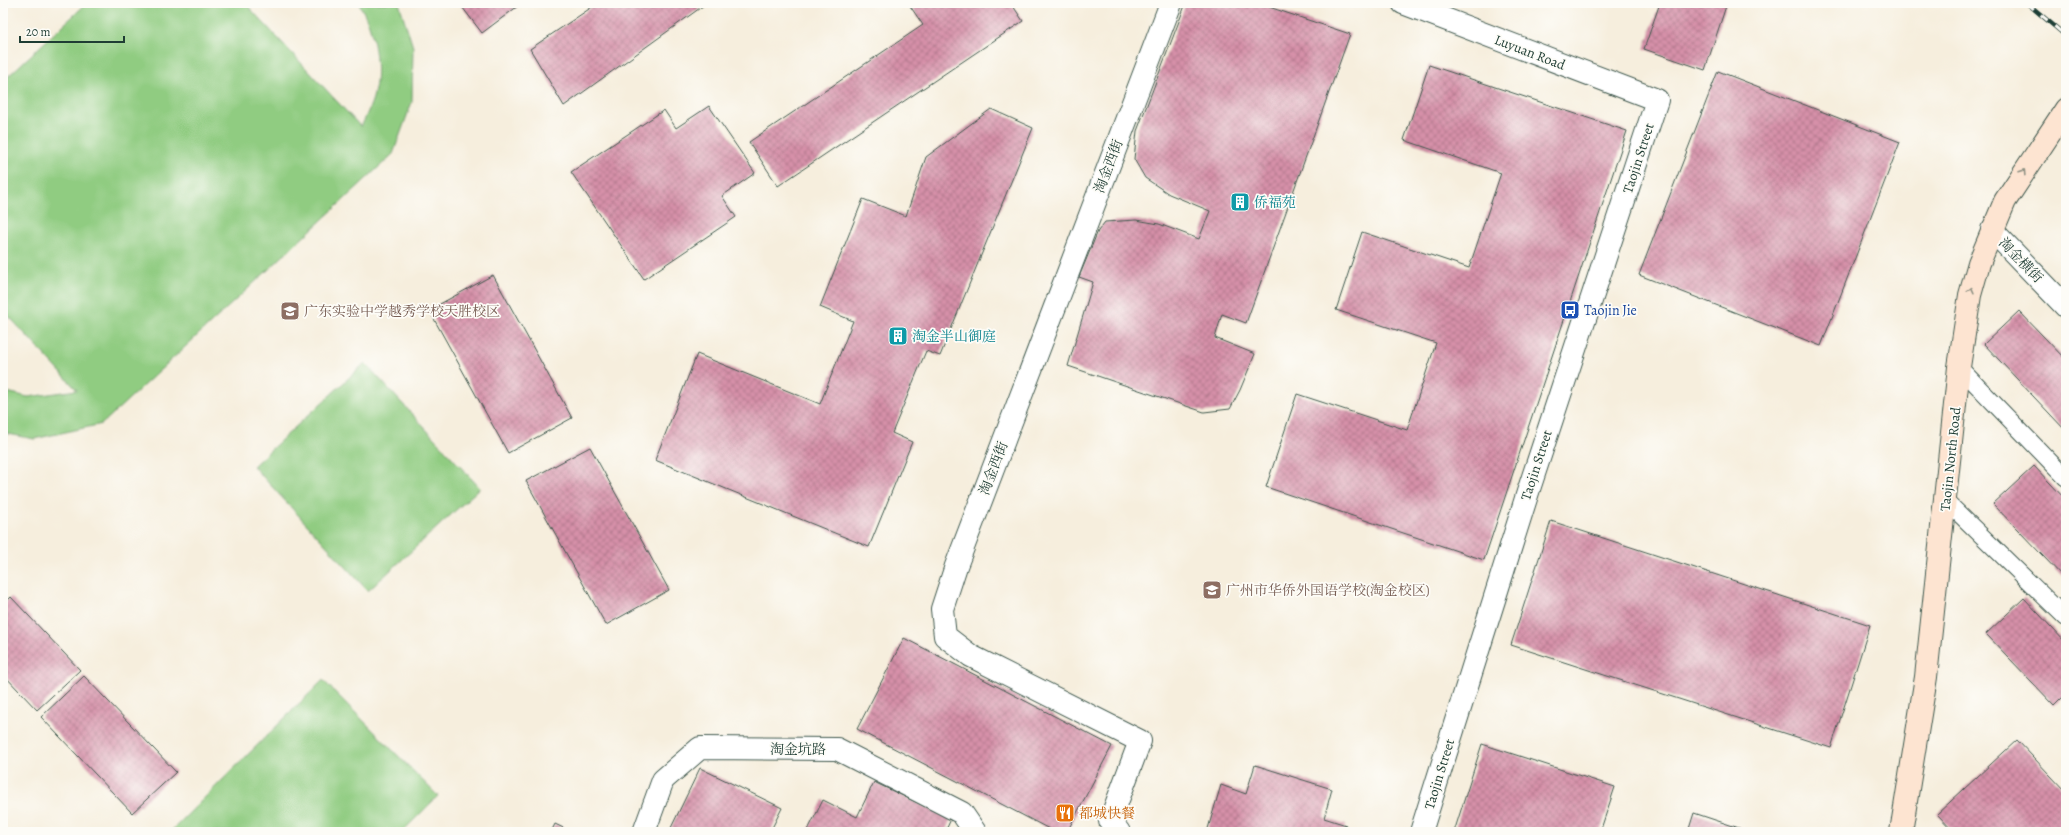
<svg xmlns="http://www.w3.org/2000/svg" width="2069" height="835" font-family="Alegreya,'Noto Serif SC',serif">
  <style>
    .park { fill: #90cc81; stroke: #58845a }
    .building { fill: url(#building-cross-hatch) }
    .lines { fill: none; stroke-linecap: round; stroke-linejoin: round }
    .lane-casing { stroke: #3f584d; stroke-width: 18 }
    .street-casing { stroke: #3f584d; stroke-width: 24 }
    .secondary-casing { stroke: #3f584d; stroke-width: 24 }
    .lane { stroke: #fff; stroke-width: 16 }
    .street { stroke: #fff; stroke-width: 22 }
    .secondary { stroke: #fde4d1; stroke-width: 22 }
    .rail-casing { stroke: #1f3d34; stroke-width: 4.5 }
    .rail { stroke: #fdfcf7; stroke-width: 3; stroke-dasharray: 9; stroke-linecap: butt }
    .oneway { stroke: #8e9082 }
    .labels { text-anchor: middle; stroke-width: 3.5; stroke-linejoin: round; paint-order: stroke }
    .street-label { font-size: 14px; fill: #1f3d34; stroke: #fdfcf7 }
    .culture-label { font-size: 14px; fill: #0d838f; stroke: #fdfcf7; text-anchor: start }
    .transit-label { font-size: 14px; fill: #164399; stroke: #fdfcf7; text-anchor: start }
    .education-label { font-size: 14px; fill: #785e54; stroke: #fdfcf7; text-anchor: start }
    .food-label { font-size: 14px; fill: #c56008; stroke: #fdfcf7; text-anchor: start }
  </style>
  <defs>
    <pattern id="building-cross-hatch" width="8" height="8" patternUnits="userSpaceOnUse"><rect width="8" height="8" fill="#d690a9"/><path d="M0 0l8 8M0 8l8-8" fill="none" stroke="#ad778a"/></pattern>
  </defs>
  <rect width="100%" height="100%" fill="#fdfcf7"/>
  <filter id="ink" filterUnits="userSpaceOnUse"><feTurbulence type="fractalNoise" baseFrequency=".025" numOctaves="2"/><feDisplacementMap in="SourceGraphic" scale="8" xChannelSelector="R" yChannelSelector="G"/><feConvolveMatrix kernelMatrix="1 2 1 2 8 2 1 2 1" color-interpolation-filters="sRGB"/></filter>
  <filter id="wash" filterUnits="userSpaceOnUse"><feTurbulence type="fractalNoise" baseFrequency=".012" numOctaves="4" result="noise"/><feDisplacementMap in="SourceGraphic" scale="16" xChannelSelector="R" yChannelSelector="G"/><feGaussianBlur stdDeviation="0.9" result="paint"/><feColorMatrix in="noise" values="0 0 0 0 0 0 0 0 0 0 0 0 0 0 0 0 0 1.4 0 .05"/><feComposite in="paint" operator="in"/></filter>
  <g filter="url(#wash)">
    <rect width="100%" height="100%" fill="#f6eedd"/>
    <path class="park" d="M87 3H245L361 127C366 116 373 102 375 89 380 65 373 23 358 3H399L413 47 412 102 393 154 102 424 34 439 3 433V391L28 397 77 390 3 310V81Z
      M365 363 480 488 368 591 253 466Z
      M323 680 438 796 402 832H170Z"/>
    <g id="blocks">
      <path class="building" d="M459 3H522L482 33Z
        M598 3H707L564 106 530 49Z
        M908 3H1011L1023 21 778 186 749 142 923 25Z
        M1186 3H1257L1350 34 1246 323 1222 314 1215 338 1255 354 1240 390 1230 409 1204 412 1068 366 1093 282 1079 277 1098 231 1105 222 1136 220 1159 224 1199 239 1210 211 1169 194 1145 178 1134 159 1137 131Z
        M1660 3H1727L1705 70 1644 49Z
        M1429 65 1627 131 1484 560 1266 487 1297 394 1407 430 1436 343 1336 310 1362 232 1469 268 1501 173 1404 140Z
        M1718 71 1900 142 1821 346 1639 275Z
        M709 106 755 173 722 196 736 217 644 279 571 172 664 110 676 128Z
        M991 109 1033 128 940 356 926 351 892 433 912 442 869 547 655 460 697 354 820 404 853 321 820 307 863 199 906 216 926 157Z
        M493 275 572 418 508 453 429 310Z
        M2019 311 2066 360V431L1984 344Z
        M590 447 669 590 606 625 526 481Z
        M2034 466 2066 500V580L1993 504Z
        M1551 521 1870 625 1831 748 1511 645Z
        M11 597 80 670 37 710 3 674V605Z
        M2024 598 2066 643V693L2054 705 1986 634Z
        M904 638 1112 746 1067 832H1055L857 729Z
        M84 676 176 772 132 813 41 717Z
        M2017 740 2066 792V832H1954L1937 814Z
        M1482 744 1615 787 1600 832H1454Z
        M1255 765 1332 789 1324 818 1346 825 1344 832H1207L1221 785 1246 794Z
        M700 768 782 808 770 832H669Z
        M874 782 951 819 945 832H807L823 800 857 817Z
        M1694 813 1751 832H1688Z
        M555 824 572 832H551Z"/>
    </g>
  </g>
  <g filter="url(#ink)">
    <use href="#blocks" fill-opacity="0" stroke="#3f584d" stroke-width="1"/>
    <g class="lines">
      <defs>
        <path id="lane" d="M1959 367 2066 478
          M1946 501 2066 618"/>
        <path id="street" d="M1403 3 1657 100 1528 492 1421 832
          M1992 230 2066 307
          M644 832 663 780 700 748 837 749 962 813 975 832
          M1119 832 1110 821 1140 741 971 656 945 636 942 609 956 566 1171 3"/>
        <path id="secondary" d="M1901 832 1926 677 1959 367 1970 295 1979 263 2005 201 2066 109"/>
      </defs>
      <use href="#lane" class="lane-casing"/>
      <use href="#street" class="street-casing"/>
      <use href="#secondary" class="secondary-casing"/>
      <use href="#lane" class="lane"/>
      <use href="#street" class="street"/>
      <use href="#secondary" class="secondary"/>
      <defs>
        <path id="rail" d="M2027 3 2066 36
          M2063 3 2066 5"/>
      </defs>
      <use href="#rail" class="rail-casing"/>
      <use href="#rail" class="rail"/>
    </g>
    <defs><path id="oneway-chevron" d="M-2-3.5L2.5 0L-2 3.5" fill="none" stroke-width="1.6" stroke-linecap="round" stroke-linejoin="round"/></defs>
    <g class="oneway">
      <use href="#oneway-chevron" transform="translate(2023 172) rotate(-57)"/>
      <use href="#oneway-chevron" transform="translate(1971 290) rotate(-76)"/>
    </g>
  </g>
  <defs>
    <symbol id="building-square" viewBox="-11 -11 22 22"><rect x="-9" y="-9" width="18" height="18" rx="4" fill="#0f9aa8" stroke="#fdfcf7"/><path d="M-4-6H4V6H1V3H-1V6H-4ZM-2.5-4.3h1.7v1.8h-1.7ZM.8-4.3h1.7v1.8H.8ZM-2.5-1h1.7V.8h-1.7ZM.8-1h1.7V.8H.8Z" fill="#fff"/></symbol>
    <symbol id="bus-square" viewBox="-11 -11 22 22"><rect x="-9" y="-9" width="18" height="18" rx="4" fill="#1a4fb4" stroke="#fdfcf7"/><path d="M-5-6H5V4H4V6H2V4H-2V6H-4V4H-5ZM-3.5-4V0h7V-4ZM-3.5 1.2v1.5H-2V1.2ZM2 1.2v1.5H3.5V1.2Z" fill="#fff"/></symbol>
    <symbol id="school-square" viewBox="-11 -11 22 22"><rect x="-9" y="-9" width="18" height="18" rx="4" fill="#8d6e63" stroke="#fdfcf7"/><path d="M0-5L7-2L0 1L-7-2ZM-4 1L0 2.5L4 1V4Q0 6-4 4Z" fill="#fff"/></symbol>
    <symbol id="restaurant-square" viewBox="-11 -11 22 22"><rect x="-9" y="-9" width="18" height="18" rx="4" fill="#e8710a" stroke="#fdfcf7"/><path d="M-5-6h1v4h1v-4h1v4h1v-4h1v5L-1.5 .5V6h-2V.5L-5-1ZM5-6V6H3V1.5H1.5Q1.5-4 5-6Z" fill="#fff"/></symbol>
  </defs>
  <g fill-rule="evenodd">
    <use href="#building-square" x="1229" y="191" width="22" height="22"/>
    <use href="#bus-square" x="1559" y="299" width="22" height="22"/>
    <use href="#school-square" x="279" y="300" width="22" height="22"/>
    <use href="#building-square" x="887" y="325" width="22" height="22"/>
    <use href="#school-square" x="1201" y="579" width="22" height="22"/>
    <use href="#restaurant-square" x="1054" y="802" width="22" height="22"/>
  </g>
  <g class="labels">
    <g class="street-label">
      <text transform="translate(1530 52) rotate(21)" y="5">Luyuan Road</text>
      <text transform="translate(1638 158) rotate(-72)" y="5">Taojin Street</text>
      <text transform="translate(1108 166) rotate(-69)" y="5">淘金西街</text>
      <text transform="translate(2021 260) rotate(46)" y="5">淘金横街</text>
      <text transform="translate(1950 459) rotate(-84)" y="5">Taojin North Road</text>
      <text transform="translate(1536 465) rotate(-72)" y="5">Taojin Street</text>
      <text transform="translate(993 468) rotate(-69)" y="5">淘金西街</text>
      <text x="798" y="754">淘金坑路</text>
      <text transform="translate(1439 774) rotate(-73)" y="5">Taojin Street</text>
    </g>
    <g class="culture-label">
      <text x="1254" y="207">侨福苑</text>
      <text x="912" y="341">淘金半山御庭</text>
    </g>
    <g class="transit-label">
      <text x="1584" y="315">Taojin Jie</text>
    </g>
    <g class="education-label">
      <text x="304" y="316">广东实验中学越秀学校天胜校区</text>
      <text x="1226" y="595">广州市华侨外国语学校(淘金校区)</text>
    </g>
    <g class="food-label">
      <text x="1079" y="818">都城快餐</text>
    </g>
  </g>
  <rect width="2069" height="835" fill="none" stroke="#fdfcf7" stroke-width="16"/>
  <path d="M20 36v6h104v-6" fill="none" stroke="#1f3d34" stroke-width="2"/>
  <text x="26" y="36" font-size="12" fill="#1f3d34" stroke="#fdfcf7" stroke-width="3" paint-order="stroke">20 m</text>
</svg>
